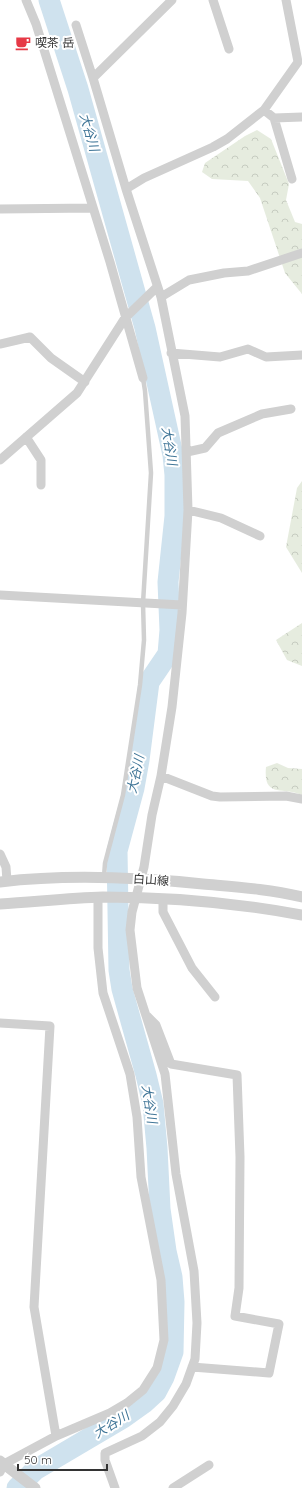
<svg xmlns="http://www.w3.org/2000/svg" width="302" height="1488" font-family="Quicksand,'Noto Sans JP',sans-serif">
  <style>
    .forest { fill: url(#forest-crowns) }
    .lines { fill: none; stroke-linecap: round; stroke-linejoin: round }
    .river { stroke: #cfe2ee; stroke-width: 21 }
    .service { stroke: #d0d0d0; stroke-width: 4.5 }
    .minor { stroke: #d0d0d0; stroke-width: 9 }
    .tertiary { stroke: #d0d0d0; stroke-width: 11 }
    .labels { text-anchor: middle; stroke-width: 4; stroke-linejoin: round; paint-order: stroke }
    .poi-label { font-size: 12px; fill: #333; stroke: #fff; text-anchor: start }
    .street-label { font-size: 12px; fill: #333; stroke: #fff }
    .water-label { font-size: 13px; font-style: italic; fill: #3f7597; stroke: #fff }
  </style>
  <defs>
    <pattern id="forest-crowns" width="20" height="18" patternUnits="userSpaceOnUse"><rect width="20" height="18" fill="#e6ecdf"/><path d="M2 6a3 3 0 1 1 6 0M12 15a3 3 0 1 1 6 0" fill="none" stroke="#c6cbc0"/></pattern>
  </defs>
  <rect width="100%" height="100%" fill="#fff"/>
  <path class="forest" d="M257 130 271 139 289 184 286 200 295 222 302 224V294L285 273 260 198 248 181 212 179 202 172 205 163 245 136Z
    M302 481V573L286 547 297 488Z
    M302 623V666L287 660 276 640Z
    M277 763 288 768 302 769V795C283 786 263 799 266 767Z"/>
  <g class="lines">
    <path class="river" d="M17 1488 35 1470 123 1418 144 1403 156 1392 164 1377 173 1352 174 1302 172 1277 166 1251 160 1209 157 1148 153 1104 146 1075 122 989 119 970 117 851 134 788 139 760 149 682 168 654 170 630 168 582 175 516V475L173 455 145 328 78 89 49 0"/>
    <path class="service" d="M104 877 105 863 123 795 140 685 144 640 143 603 151 473 145 391 143 378"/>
    <path class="minor" d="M26 0 36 24 110 262 143 378
      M213 0 229 49
      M76 25 93 78
      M264 110 274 118 292 179
      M274 118 302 117
      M126 189 144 178 213 147 227 139 264 110 298 62 286 0
      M0 209 93 208
      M161 297 189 280 224 273 248 271 302 253
      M0 344 30 337 51 358 85 382
      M171 353 220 357 248 349 266 357 302 355
      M26 437 41 460V485
      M187 452 205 448 218 433 262 414 291 409
      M0 460 77 393 125 318 157 287
      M188 510 221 518 260 536
      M0 595 182 605
      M161 776 212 796 220 797 286 796 302 799
      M0 854 6 867 7 881
      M163 899V912L192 968 215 997
      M147 1016 156 1025 171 1064 237 1075 240 1157 239 1288 235 1316 279 1324 269 1373 192 1367
      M0 1023 50 1026 34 1307 56 1436
      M0 1472 4 1464 56 1436 110 1413 127 1403 143 1390 157 1368 164 1340 161 1280 141 1177 137 1117 130 1074 103 993 98 948V897
      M115 1488 105 1460V1453L142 1436 160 1422 173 1406 186 1384 195 1359 197 1323 194 1271 176 1174 165 1074 137 988 130 930 132 912 144 867 152 815 161 776 172 707 182 613 188 510 185 416 161 297 126 189 93 78 172 0
      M173 1488 209 1465"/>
    <path class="tertiary" d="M0 882C67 874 136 877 203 884 236 887 269 889 302 897
      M0 904C34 902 69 898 103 897 169 897 237 903 302 915
      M0 1461 35 1488"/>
  </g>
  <defs>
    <symbol id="cafe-bare" viewBox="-9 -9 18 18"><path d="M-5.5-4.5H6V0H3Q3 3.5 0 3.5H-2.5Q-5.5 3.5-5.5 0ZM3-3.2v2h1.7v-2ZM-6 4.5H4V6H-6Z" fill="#e63946" stroke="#fff" stroke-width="2.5" paint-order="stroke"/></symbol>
  </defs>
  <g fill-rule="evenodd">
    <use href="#cafe-bare" x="12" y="32" width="22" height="22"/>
  </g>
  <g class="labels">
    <g class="poi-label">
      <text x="35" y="47">喫茶 岳</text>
    </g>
    <g class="street-label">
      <text transform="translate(151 880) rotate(4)" y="4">白山線</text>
    </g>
    <g class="water-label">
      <text transform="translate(90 132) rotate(74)" y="5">大谷川</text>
      <text transform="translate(170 446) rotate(81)" y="5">大谷川</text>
      <text transform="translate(135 774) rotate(-78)" y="5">大谷川</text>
      <text transform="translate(150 1104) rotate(81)" y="5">大谷川</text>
      <text transform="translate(111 1424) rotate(-32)" y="5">大谷川</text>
    </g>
  </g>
  <path d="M18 1464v6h89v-6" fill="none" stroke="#333333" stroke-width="2"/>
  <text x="24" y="1464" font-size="12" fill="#333333" stroke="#ffffff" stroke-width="3" paint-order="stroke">50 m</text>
</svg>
